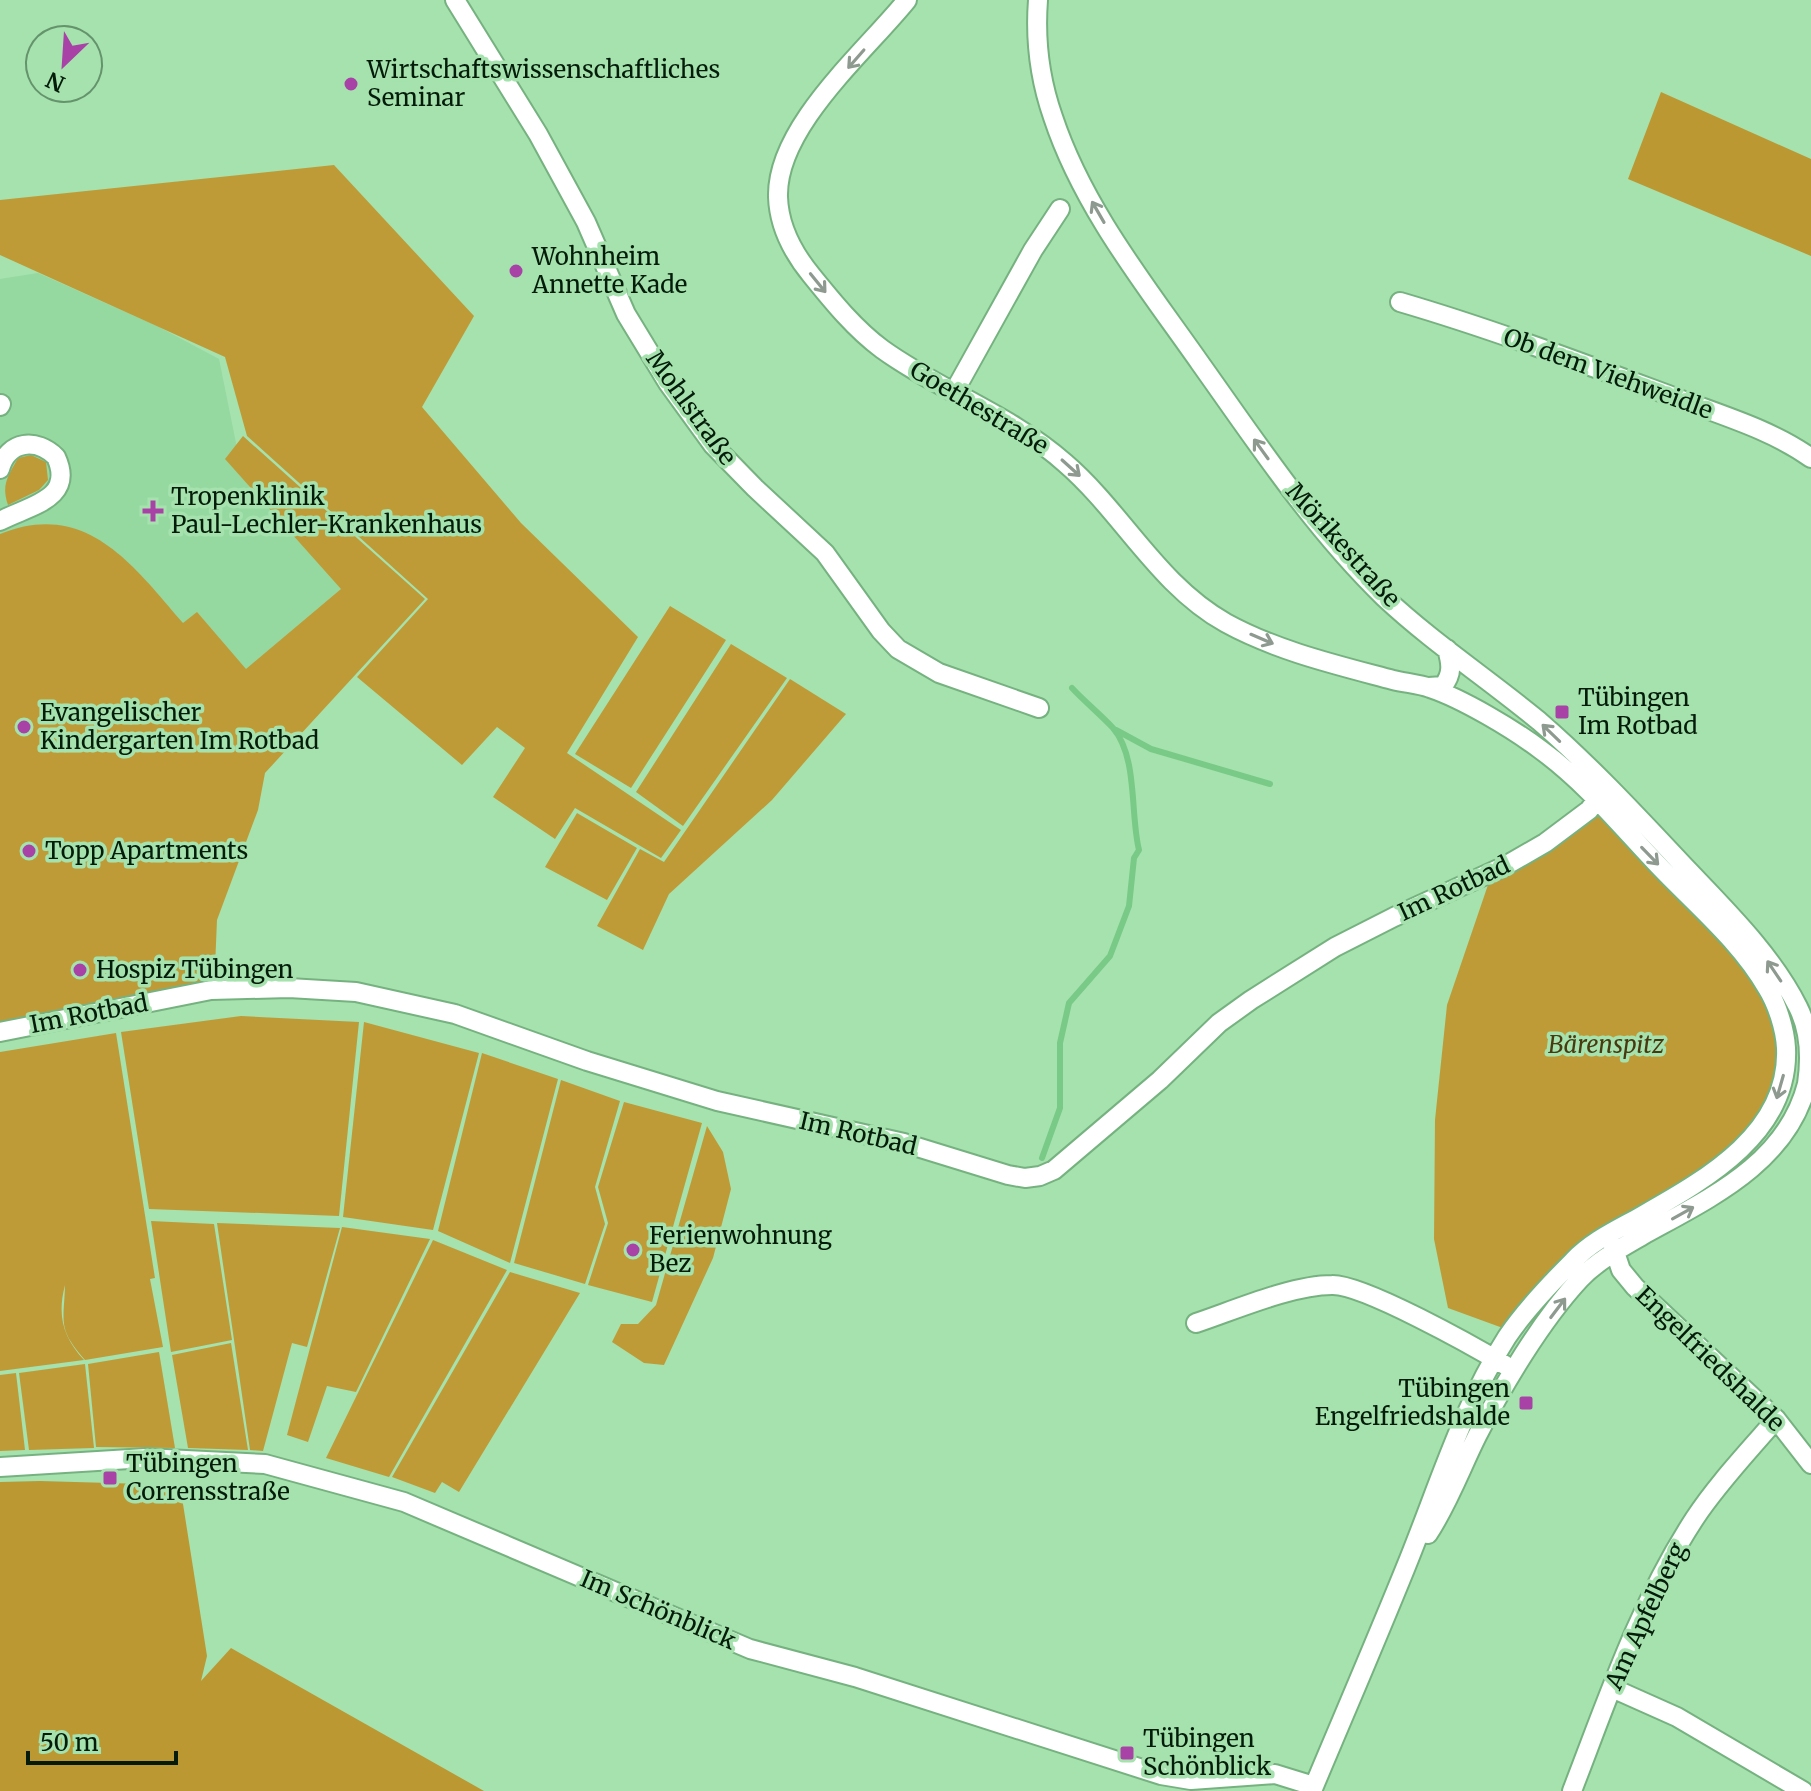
<svg xmlns="http://www.w3.org/2000/svg" width="1811" height="1791" font-family="Merriweather,serif">
  <style>
    .built { fill: #95d8a0 }
    .green { fill: #bf9b37 }
    .forest { fill: #bc9833 }
    .lines { fill: none; stroke-linecap: round; stroke-linejoin: round }
    .stream { stroke: #79c987; stroke-width: 6 }
    .street-casing { stroke: #76b280; stroke-width: 22 }
    .street { stroke: #fff; stroke-width: 18 }
    .oneway { stroke: #8e9990 }
    .poi-dot { fill: #a842a6; stroke: #a5e2ae; stroke-width: 3 }
    .labels { text-anchor: middle; stroke-width: 7; stroke-linejoin: round; paint-order: stroke }
    .poi-label { font-size: 24px; fill: #041c09; stroke: #a5e2ae; text-anchor: start }
    .street-label { font-size: 24px; fill: #041c09; stroke: #a5e2ae }
    .park-label { font-size: 24px; font-style: italic; fill: #483910; stroke: #a5e2ae }
  </style>
  <rect width="100%" height="100%" fill="#a5e2ae"/>
  <path class="built" d="M38 273 157 326 219 359 237 448 375 575 272 670 0 681V279Z"/>
  <path class="green" d="M334 165 474 316 422 407 521 523 638 637 567 753 681 830 661 858 575 808 555 839 493 797 525 748 497 727 462 765 357 677 428 599 247 436 225 357 0 255V200Z
    M243 436 425 599 265 773 258 810 217 920 214 991 0 1032V534C86 499 133 565 183 623L197 612 246 669 341 589 225 459Z
    M31 455 46 462 48 480 39 490 8 505C1 485 8 476 18 458Z
    M670 606 726 640 631 788 575 754Z
    M731 644 787 678 683 826 636 792Z
    M790 679 846 714 772 800 669 894 643 950 597 926 640 849 664 862Z
    M1596 800 1761 978 1787 1044 1762 1126 1612 1232 1511 1331 1448 1308 1434 1239 1435 1120 1447 1005 1490 879Z
    M577 813 637 848 607 900 545 867Z
    M241 1016 359 1022 339 1216 149 1209 121 1032Z
    M364 1022 479 1053 433 1230 343 1217Z
    M116 1033 155 1278 150 1279 163 1347 85 1360C57 1328 64 1323 65 1285 57 1316 63 1337 84 1360L0 1371V1052Z
    M482 1053 558 1079 510 1263 438 1231Z
    M561 1080 620 1101 595 1187 605 1224 585 1284 514 1263Z
    M624 1102 702 1123 652 1302 588 1285 608 1223 598 1187Z
    M707 1126 723 1152 731 1189 713 1258 664 1365 644 1363 612 1342 621 1324H638L656 1305Z
    M151 1221 214 1224 232 1340 171 1352Z
    M217 1223 340 1228 307 1347 292 1343 263 1451 250 1450Z
    M342 1227 430 1239 356 1392 327 1386 308 1442 287 1435Z
    M433 1240 507 1270 389 1477 326 1458Z
    M510 1272 580 1293 459 1492 442 1482 435 1493 392 1477Z
    M231 1343 248 1450 188 1448 172 1355Z
    M159 1352 175 1448 96 1447 88 1364Z
    M85 1364 94 1448 29 1450 19 1373Z
    M16 1373 25 1450 0 1451V1375Z"/>
  <path class="forest" d="M1661 92 1811 159V256L1628 179Z
    M40 1481 180 1485 207 1656 201 1681 231 1648 484 1791H0V1482Z"/>
  <g class="lines">
    <path class="stream" d="M1116 730 1151 749 1270 784
      M1042 1158 1060 1108V1043L1069 1003 1110 956 1129 906 1134 858 1139 850C1130 814 1138 757 1113 728 1100 714 1085 702 1072 688"/>
    <defs>
      <path id="street" d="M455 0 538 134 586 222 626 314 668 383 713 445 755 488 825 553 881 631 898 649 939 673 1039 708
        M907 0C865 52 776 127 778 197 779 228 793 253 812 276 833 302 855 329 882 349 940 391 1011 415 1065 463 1122 512 1158 585 1226 623 1277 651 1337 665 1393 680 1405 683 1419 684 1430 688 1463 699 1513 729 1541 750 1585 782 1621 826 1658 865 1695 904 1740 941 1767 988 1777 1004 1785 1029 1786 1048 1790 1135 1701 1182 1636 1219 1614 1231 1591 1242 1573 1261 1550 1284 1525 1310 1507 1337 1461 1409 1437 1491 1405 1569 1375 1643 1343 1717 1312 1791
        M1038 0C1035 39 1040 80 1053 117 1083 208 1146 286 1200 363 1257 443 1313 528 1384 597 1432 642 1488 679 1539 721 1591 766 1639 818 1686 868 1726 910 1772 955 1798 1007 1810 1031 1811 1057 1807 1084 1787 1163 1710 1198 1645 1234 1623 1247 1598 1260 1580 1279 1541 1321 1503 1385 1477 1436 1461 1468 1448 1504 1428 1534
        M1400 302C1492 329 1582 363 1671 396 1717 414 1771 429 1811 458
        M954 392 1033 250 1060 209
        M0 406 1 404
        M0 469C8 440 37 438 56 457 76 500 27 506 0 521
        M1429 687 1443 686C1453 674 1451 663 1447 649
        M0 1032 211 990 289 988 356 992 455 1014 587 1061 717 1101 904 1143 1008 1175 1025 1178 1040 1176 1054 1170 1160 1080 1219 1023 1251 1000 1335 947 1394 917 1505 866 1545 843 1589 810 1602 793
        M1612 1243 1621 1270 1635 1287 1776 1419 1811 1464
        M1196 1323C1235 1310 1292 1285 1332 1285 1363 1284 1475 1347 1505 1365
        M0 1467 146 1458 265 1464 404 1502 750 1649 855 1677 1161 1775 1191 1780 1275 1774 1314 1786
        M1612 1688 1677 1717 1803 1791
        M1572 1791C1608 1698 1640 1602 1695 1518 1718 1483 1749 1451 1776 1419"/>
    </defs>
    <use href="#street" class="street-casing"/>
    <use href="#street" class="street"/>
  </g>
  <defs><path id="oneway-shaft" d="M-6 0H5M1.5-3L5.5 0L1.5 3" fill="none" stroke-width="1.6" stroke-linecap="round" stroke-linejoin="round" transform="scale(2)"/></defs>
  <g class="oneway">
    <use href="#oneway-shaft" transform="translate(856 59) rotate(131)"/>
    <use href="#oneway-shaft" transform="translate(1098 212) rotate(-120)"/>
    <use href="#oneway-shaft" transform="translate(818 283) rotate(51)"/>
    <use href="#oneway-shaft" transform="translate(1261 449) rotate(-126)"/>
    <use href="#oneway-shaft" transform="translate(1071 468) rotate(42)"/>
    <use href="#oneway-shaft" transform="translate(1262 639) rotate(23)"/>
    <use href="#oneway-shaft" transform="translate(1551 733) rotate(-136)"/>
    <use href="#oneway-shaft" transform="translate(1650 856) rotate(46)"/>
    <use href="#oneway-shaft" transform="translate(1774 971) rotate(-124)"/>
    <use href="#oneway-shaft" transform="translate(1780 1087) rotate(106)"/>
    <use href="#oneway-shaft" transform="translate(1683 1213) rotate(-29)"/>
    <use href="#oneway-shaft" transform="translate(1558 1308) rotate(-53)"/>
  </g>
  <g class="poi-dot">
    <circle cx="351" cy="84" r="8"/>
    <circle cx="516" cy="271" r="8"/>
    <path d="M149 499h8v8h8v8h-8v8h-8v-8h-8v-8h8z"/>
    <rect x="1554" y="704" width="16" height="16" rx="4"/>
    <circle cx="24" cy="727" r="8"/>
    <circle cx="29" cy="851" r="8"/>
    <circle cx="80" cy="970" r="8"/>
    <circle cx="633" cy="1250" r="8"/>
    <rect x="1518" y="1395" width="16" height="16" rx="4"/>
    <rect x="102" y="1470" width="16" height="16" rx="4"/>
    <rect x="1119" y="1745" width="16" height="16" rx="4"/>
  </g>
  <g class="labels">
    <g class="poi-label">
      <text x="367" y="78">Wirtschaftswissenschaftliches<tspan x="367" dy="28">Seminar</tspan></text>
      <text x="532" y="265">Wohnheim<tspan x="532" dy="28">Annette Kade</tspan></text>
      <text x="171" y="505">Tropenklinik<tspan x="171" dy="28">Paul-Lechler-Krankenhaus</tspan></text>
      <text x="1578" y="706">Tübingen<tspan x="1578" dy="28">Im Rotbad</tspan></text>
      <text x="40" y="721">Evangelischer<tspan x="40" dy="28">Kindergarten Im Rotbad</tspan></text>
      <text x="45" y="859">Topp Apartments</text>
      <text x="96" y="978">Hospiz Tübingen</text>
      <text x="649" y="1244">Ferienwohnung<tspan x="649" dy="28">Bez</tspan></text>
      <text x="1510" y="1397" text-anchor="end">Tübingen<tspan x="1510" dy="28">Engelfriedshalde</tspan></text>
      <text x="126" y="1472">Tübingen<tspan x="126" dy="28">Corrensstraße</tspan></text>
      <text x="1143" y="1747">Tübingen<tspan x="1143" dy="28">Schönblick</tspan></text>
    </g>
    <g class="street-label">
      <text transform="translate(1608 374) rotate(20)" y="8">Ob dem Viehweidle</text>
      <text transform="translate(691 408) rotate(54)" y="8">Mohlstraße</text>
      <text transform="translate(979 408) rotate(31)" y="8">Goethestraße</text>
      <text transform="translate(1343 545) rotate(48)" y="8">Mörikestraße</text>
      <text transform="translate(1454 889) rotate(-25)" y="8">Im Rotbad</text>
      <text transform="translate(89 1014) rotate(-11)" y="8">Im Rotbad</text>
      <text transform="translate(858 1134) rotate(13)" y="8">Im Rotbad</text>
      <text transform="translate(1710 1359) rotate(44)" y="8">Engelfriedshalde</text>
      <text transform="translate(658 1610) rotate(23)" y="8">Im Schönblick</text>
      <text transform="translate(1646 1616) rotate(-65)" y="8">Am Apfelberg</text>
    </g>
    <g class="park-label">
      <text x="1606" y="1053">Bärenspitz</text>
    </g>
  </g>
  <g transform="translate(64 64) rotate(205)"><circle r="38" fill="#a5e2ae" stroke="#65936c" stroke-width="2"/>
  <path d="M0-6L14 30L0 20L-14 30Z" fill="#a842a6"/>
  <text y="-12" font-size="22" font-weight="bold" text-anchor="middle" fill="#041c09">N</text>
  </g>
  <path d="M28 1751v12h148v-12" fill="none" stroke="#041c09" stroke-width="4"/>
  <text x="40" y="1751" font-size="24" fill="#041c09" stroke="#a5e2ae" stroke-width="6" paint-order="stroke">50 m</text>
</svg>
